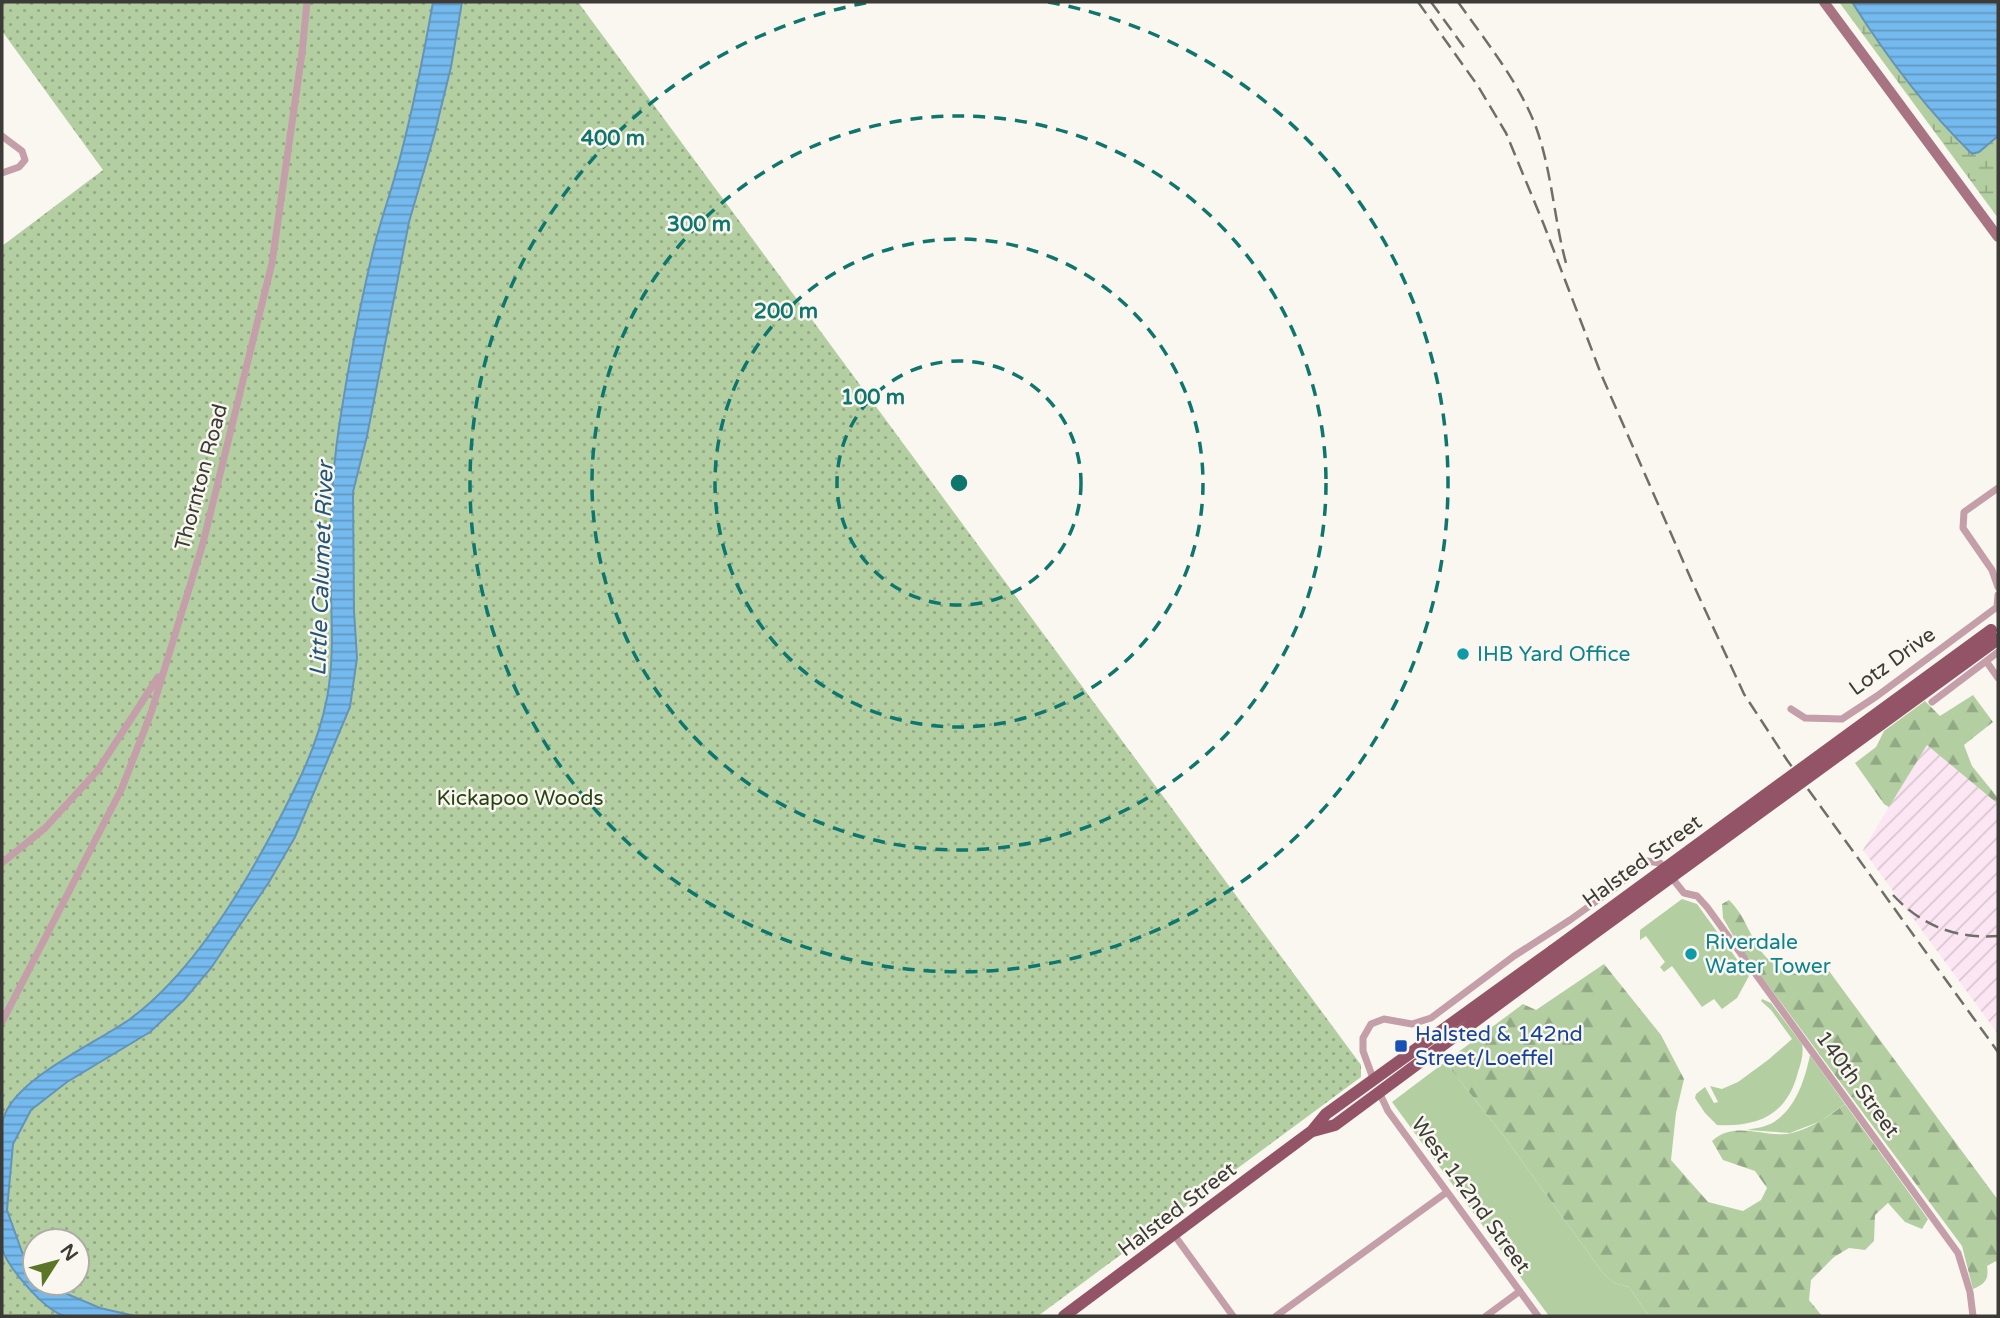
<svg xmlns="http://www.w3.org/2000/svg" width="2000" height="1318" font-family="'Varela Round',sans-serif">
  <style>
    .industrial { fill: url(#industrial-furrows) }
    .green { fill: #b3cfa2 }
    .forest { fill: url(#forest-firs) }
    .wetland { fill: url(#wetland-marsh) }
    .park { fill: url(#park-dots); fill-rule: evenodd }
    .water { fill: url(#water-rules); stroke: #6494b7; stroke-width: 2 }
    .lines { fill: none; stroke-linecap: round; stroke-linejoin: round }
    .street { stroke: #c49ea8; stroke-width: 7 }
    .secondary { stroke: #a87383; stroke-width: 10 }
    .primary { stroke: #935468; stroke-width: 12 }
    .rail { stroke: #706e6a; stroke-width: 2.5; stroke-dasharray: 14 7; stroke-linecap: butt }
    .primary-bridge { stroke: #935468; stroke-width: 12 }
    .ring { fill: none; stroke: #0f766e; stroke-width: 3.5; stroke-dasharray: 12 9 }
    .culture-dot { fill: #0f9aa8; stroke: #f9f7ef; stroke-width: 2.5 }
    .transit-dot { fill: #1a4fb4; stroke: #f9f7ef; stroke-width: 2.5 }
    .labels { text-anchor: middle; stroke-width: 5; stroke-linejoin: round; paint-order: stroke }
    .street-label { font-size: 21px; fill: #3c3b38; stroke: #f9f7ef }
    .culture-label { font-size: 21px; fill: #0d838f; stroke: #f9f7ef; text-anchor: start }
    .park-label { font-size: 21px; fill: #294314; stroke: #f9f7ef }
    .transit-label { font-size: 21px; fill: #164399; stroke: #f9f7ef; text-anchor: start }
    .water-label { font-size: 23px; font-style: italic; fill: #24567a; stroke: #f9f7ef }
    .centre { fill: #0f766e; stroke: #f9f7ef; stroke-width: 3.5 }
    .ring-label { font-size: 21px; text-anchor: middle; font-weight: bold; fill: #0f766e; stroke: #f9f7ef; stroke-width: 5; stroke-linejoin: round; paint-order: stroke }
  </style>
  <defs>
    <pattern id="industrial-furrows" width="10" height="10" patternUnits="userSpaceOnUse" patternTransform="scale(1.75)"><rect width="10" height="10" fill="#fce6f3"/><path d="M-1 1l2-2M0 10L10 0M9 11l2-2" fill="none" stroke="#d9c6d1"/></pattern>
    <pattern id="forest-firs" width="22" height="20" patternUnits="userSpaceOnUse" patternTransform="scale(1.75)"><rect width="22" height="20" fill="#b3cfa2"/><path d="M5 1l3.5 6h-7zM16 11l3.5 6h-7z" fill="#93a985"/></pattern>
    <pattern id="wetland-marsh" width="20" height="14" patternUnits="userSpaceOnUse" patternTransform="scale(1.75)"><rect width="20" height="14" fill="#b3cfa2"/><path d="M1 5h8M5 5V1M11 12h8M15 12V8" fill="none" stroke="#93a985"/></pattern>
    <pattern id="park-dots" width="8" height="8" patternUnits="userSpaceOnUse" patternTransform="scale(1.75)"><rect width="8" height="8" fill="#b3cfa2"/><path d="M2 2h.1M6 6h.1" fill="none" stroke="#93a985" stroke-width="1.8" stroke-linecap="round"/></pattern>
    <pattern id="water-rules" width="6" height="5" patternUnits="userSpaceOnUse" patternTransform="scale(1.75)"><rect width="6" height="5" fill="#75baee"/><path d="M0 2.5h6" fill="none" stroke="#6198c2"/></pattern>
  </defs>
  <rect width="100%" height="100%" fill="#f9f7ef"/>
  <path class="industrial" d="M1927 744 1998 804V1034L1863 850Z"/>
  <path class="green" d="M1682 899 1697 904 1749 976 1737 998 1722 1009 1714 999 1702 1007 1672 966 1664 972 1660 967 1665 962 1646 936 1640 940V930Z
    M1762 999 1771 1003 1802 1044C1804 1054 1801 1063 1798 1072 1787 1115 1759 1127 1717 1125L1705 1113 1695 1098 1696 1094 1705 1087 1714 1103 1718 1102 1710 1086 1722 1089 1738 1082 1768 1060 1792 1039 1771 1010 1761 1001Z
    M1810 1055 1845 1104 1821 1121 1790 1133 1747 1130C1756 1128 1766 1127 1774 1122 1796 1108 1805 1079 1810 1055Z
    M1445 1062 1503 1135 1603 1273 1614 1283 1629 1287 1649 1316H1549L1392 1102Z"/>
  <path class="forest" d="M1973 695 1993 722 1964 745 1972 766 1998 798V804L1927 745 1889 807 1884 804 1855 763 1876 747 1884 731 1925 701 1940 716Z
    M1729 900C1751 921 1752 954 1782 969 1799 977 1810 976 1829 971L1998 1200V1263L1996 1261 1987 1266C1989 1280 1985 1284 1973 1289L1962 1246 1739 946 1723 918 1722 904Z
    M1604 964 1661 1035 1684 1079 1676 1113 1671 1160 1708 1202 1743 1211 1761 1200 1767 1188 1755 1171 1723 1160 1712 1141C1735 1119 1766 1139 1792 1133 1812 1128 1829 1116 1845 1104L1928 1219 1922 1229 1905 1222 1888 1203 1875 1215 1874 1241 1865 1250 1849 1248 1834 1257 1811 1280 1809 1300 1822 1316H1649L1629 1287 1614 1283 1603 1273 1503 1135 1445 1062 1523 1004 1536 1010Z"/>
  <path class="wetland" d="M1839 2H1998V218Z"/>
  <path class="park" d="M2 2H578L1361 1065V1077L1038 1316H2V246L103 170 2 31ZM35 1241H77V1283H35Z"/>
  <path class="water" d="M433 2H462L451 67 434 136 409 222 367 436 353 492 354 611 357 658 350 707 295 837 269 882 211 968 184 1000 150 1032 67 1082 31 1110 13 1144 7 1210 22 1252 35 1269V1283H53L67 1294 100 1308 135 1316C119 1316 78 1318 65 1316 45 1311 9 1269 2 1249 0 1239 2 1222 2 1211 2 1183 0 1153 2 1125 6 1082 97 1043 130 1019 199 969 259 862 296 786 310 758 321 729 327 698 335 655 331 610 330 566 330 520 332 473 339 427 348 368 359 309 373 251 381 218 393 187 401 154 414 104 424 53 433 2Z
    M1852 2H1998V136L1979 152 1972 154C1926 109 1886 56 1852 2Z"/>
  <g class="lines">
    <path class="street" d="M2 136 22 151 25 160 19 167 2 173
      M1998 488 1964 512 1963 528 1992 570 1998 587
      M1986 661 1998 678
      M1932 702 1998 652
      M1791 709 1805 718 1842 719 1877 696 1997 607 1998 595
      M2 863 45 828 98 770 158 677
      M2 1022 122 788 151 713 203 543 272 263 302 53 307 2
      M1374 1081 1363 1051V1038L1371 1024 1384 1019 1412 1024 1431 1018 1514 956 1570 920 1616 887 1642 863 1647 861 1660 863 1684 893 1697 896 1707 907 1958 1253 1970 1292 1973 1316
      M1379 1092 1388 1111 1538 1316
      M1175 1236 1233 1316
      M1276 1316 1447 1192
      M1486 1316 1520 1291"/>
    <path class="secondary" d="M1824 2 1998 237"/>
    <path class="primary" d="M1313 1131 1335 1125 1559 959
      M1064 1316 1312 1131 1326 1114 1552 951"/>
    <path class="rail" d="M1418 2 1478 86 1506 133 1544 225 1601 374 1694 586 1744 694 1787 760 1998 1052
      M1431 2 1466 50
      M1458 2C1487 43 1520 83 1537 130 1552 173 1554 219 1566 263
      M1893 895C1922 926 1956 939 1998 936"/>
    <path class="primary-bridge" d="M1552 951 1991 630
      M1559 959 1998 639"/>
  </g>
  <g class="ring">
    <circle cx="959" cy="483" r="122"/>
    <circle cx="959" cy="483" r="244"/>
    <circle cx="959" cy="483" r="367"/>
    <path d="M1048 2A489 489 0 1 1 870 2"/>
  </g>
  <g class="culture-dot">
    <circle cx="1463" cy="654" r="7"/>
    <circle cx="1691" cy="954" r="7"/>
  </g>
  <rect class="transit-dot" x="1394" y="1039" width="14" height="14" rx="3.5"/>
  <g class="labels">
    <g class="street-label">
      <text transform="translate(201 477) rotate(-75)" y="7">Thornton Road</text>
      <text transform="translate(1892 661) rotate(-36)" y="7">Lotz Drive</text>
      <text transform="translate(1642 861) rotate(-36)" y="7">Halsted Street</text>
      <text transform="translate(1858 1084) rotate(54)" y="7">140th Street</text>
      <text transform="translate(1471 1195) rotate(54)" y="7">West 142nd Street</text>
      <text transform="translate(1177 1209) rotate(-37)" y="7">Halsted Street</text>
    </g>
    <g class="culture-label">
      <text x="1477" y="661">IHB Yard Office</text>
      <text x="1705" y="949">Riverdale<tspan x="1705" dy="24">Water Tower</tspan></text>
    </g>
    <g class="park-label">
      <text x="520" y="805">Kickapoo Woods</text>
    </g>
    <g class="transit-label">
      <text x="1415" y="1041">Halsted &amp; 142nd<tspan x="1415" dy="24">Street/Loeffel</tspan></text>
    </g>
    <g class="water-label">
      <text transform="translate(321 569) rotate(-88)" y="8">Little Calumet River</text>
    </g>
  </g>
  <circle cx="959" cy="483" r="10" class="centre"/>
  <g class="ring-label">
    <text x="613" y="145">400 m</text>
    <text x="699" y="231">300 m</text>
    <text x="786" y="318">200 m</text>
    <text x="873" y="404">100 m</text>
  </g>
  <rect width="2000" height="1318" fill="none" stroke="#3c3b38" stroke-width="7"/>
  <g transform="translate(56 1262) rotate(54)"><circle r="33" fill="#f9f7ef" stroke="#adaca6" stroke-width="2"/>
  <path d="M0-5L12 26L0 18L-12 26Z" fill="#5c7628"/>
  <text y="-10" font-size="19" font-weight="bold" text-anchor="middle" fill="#3c3b38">N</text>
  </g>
</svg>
